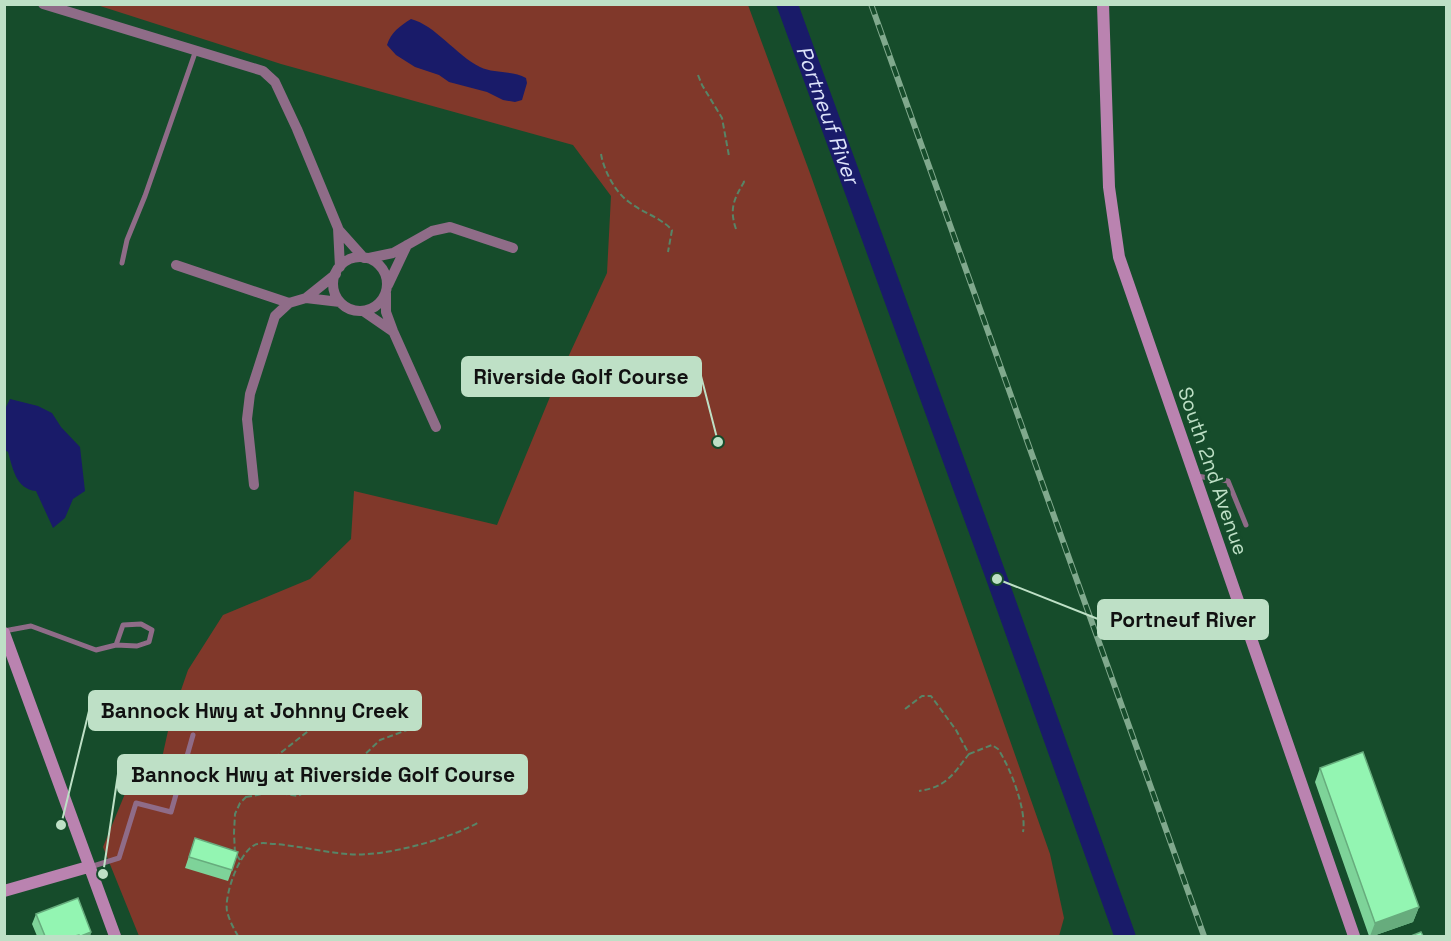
<svg xmlns="http://www.w3.org/2000/svg" width="1451" height="941" font-family="'Space Grotesk',sans-serif">
  <style>
    .green { fill: #80382a }
    .water { fill: #191b69 }
    .lines { fill: none; stroke-linecap: round; stroke-linejoin: round }
    .river { stroke: #191b69; stroke-width: 21 }
    .path { stroke: #578567; stroke-width: 2; stroke-dasharray: 6 3; stroke-linecap: butt }
    .lane { stroke: #8f6c88; stroke-width: 5 }
    .street { stroke: #8f6c88; stroke-width: 10 }
    .secondary { stroke: #ba83b0; stroke-width: 12 }
    .rail-casing { stroke: #80a98d; stroke-width: 6 }
    .rail { stroke: #164c2b; stroke-width: 4; stroke-dasharray: 11; stroke-linecap: butt }
    .wall { fill: #7ed399 }
    .shaded-wall { fill: #67ac7d }
    .building { fill: #93f5b2; stroke: #67ac7d; stroke-width: 1.5 }
    .labels { text-anchor: middle; stroke-width: 6; stroke-linejoin: round; paint-order: stroke }
    .street-label { font-size: 20px; fill: #bee0c6; stroke: #164c2b }
    .water-label { font-size: 21px; font-style: italic; fill: #dde3fa; stroke: #164c2b }
    .leader { fill: none; stroke: #bee0c6; stroke-width: 2 }
    .callout-dot { fill: #bee0c6; stroke: #164c2b; stroke-width: 2 }
    .callout { fill: #bee0c6; stroke: #bee0c6; stroke-width: 2 }
    .callout-label { font-size: 21px; text-anchor: middle; font-weight: bold; fill: #111 }
  </style>
  <rect width="100%" height="100%" fill="#164c2b"/>
  <path class="green" d="M97 5H748L811 176 1050 854 1064 918 1059 936H139L103 847 129 784 156 785 170 722 188 670 223 615 310 579 351 539 354 491 497 525 552 392 607 273 611 196 573 145 281 64Z"/>
  <path class="water" d="M411 19C435 25 456 55 480 67 494 74 513 70 526 78L527 83 522 100 515 102 503 100 487 92 449 82 439 75 415 67 396 55 387 45C391 32 400 26 411 19Z
    M10 399 38 406 52 413 61 427 80 447 85 491 73 499 65 518 53 528 36 491C16 489 13 469 8 452L5 450V409Z"/>
  <g class="lines">
    <path class="river" id="s1" d="M787 4 997 579 1125 936"/>
    <path class="path" d="M698 75 702 85 722 118 729 156
      M601 154C604 171 615 192 629 202 643 213 660 217 672 230L668 252
      M736 229C729 209 734 199 744 182L743 178
      M905 709 922 696H931L956 730 969 754C953 774 947 787 919 791
      M969 754 992 745 998 749C1010 767 1027 810 1023 832
      M246 797 274 792 298 796 312 788 337 781 380 740 407 730
      M240 860 235 853 234 833 235 814 240 803 246 797 264 766 307 732 325 709 332 703 339 704 345 715 342 724C333 728 323 728 314 724
      M238 936C234 929 229 920 227 911 224 895 240 849 257 844 263 842 269 844 275 844 299 846 323 852 347 854 381 858 450 839 479 822"/>
    <path class="lane" d="M122 263 127 240 145 196 196 50
      M1197 476 1228 481 1246 525
      M141 624 152 630 149 642 137 646 116 645 123 625Z
      M4 631 31 626 96 650 116 645
      M90 867 119 858 136 803 171 812 193 735"/>
    <path class="street" d="M43 4 263 71 275 82 297 129 338 228 340 267
      M338 229 364 258
      M333 284a27 27 0 1 1 54 0a27 27 0 1 1-54 0Z
      M369 258 393 253 432 231 450 227 513 248
      M176 265 289 303
      M388 285 407 245
      M386 293V312L393 331 436 427
      M306 298 336 274
      M363 311 392 331
      M254 485 247 419 250 394 275 316 289 303 306 298 340 302"/>
    <path class="secondary" d="M1103 4 1109 187 1119 257 1354 936
      M4 633 115 936
      M4 891 88 867"/>
    <defs>
      <path id="rail" d="M871 4 1204 936"/>
    </defs>
    <use href="#rail" class="rail-casing"/>
    <use href="#rail" class="rail"/>
  </g>
  <path class="wall" d="M190 691 198 715 195 723 181 719Z
    M1320 768 1419 907 1413 922 1373 936H1369L1315 782Z
    M195 838 232 870 228 881 185 868Z
    M36 914 91 932 90 936H37L32 924Z"/>
  <path class="shaded-wall" d="M1419 907 1413 922 1373 936H1370L1375 923Z
    M91 932 90 936H81Z"/>
  <path class="building" d="M190 691 203 694 198 715 184 711Z
    M1363 752 1419 907 1375 923 1320 768Z
    M195 838 238 852 232 870 189 857Z
    M78 898 91 932 81 936H80L79 935 75 936H45L36 914Z
    M1421 932 1423 936H1411Z"/>
  <g class="labels">
    <g class="street-label">
      <text transform="translate(1213 471) rotate(71)" y="7">South 2nd Avenue</text>
    </g>
    <g class="water-label">
      <text dy="7" stroke="none"><textPath href="#s1" startOffset="118">Portneuf River</textPath></text>
    </g>
  </g>
  <path class="leader" d="M718 442L701 376M997 579L1098 619M61 825L89 711M103 874L118 774"/>
  <g class="callout-dot">
    <circle cx="718" cy="442" r="6"/>
    <circle cx="997" cy="579" r="6"/>
    <circle cx="61" cy="825" r="6"/>
    <circle cx="103" cy="874" r="6"/>
  </g>
  <g class="callout">
    <rect x="462" y="357" width="239" height="39" rx="6"/>
    <rect x="1098" y="600" width="170" height="39" rx="6"/>
    <rect x="89" y="691" width="332" height="39" rx="6"/>
    <rect x="118" y="755" width="409" height="39" rx="6"/>
  </g>
  <g class="callout-label">
    <text x="581" y="384">Riverside Golf Course</text>
    <text x="1183" y="627">Portneuf River</text>
    <text x="255" y="718">Bannock Hwy at Johnny Creek</text>
    <text x="323" y="782">Bannock Hwy at Riverside Golf Course</text>
  </g>
  <rect width="1451" height="941" fill="none" stroke="#bee0c6" stroke-width="12"/>
</svg>
